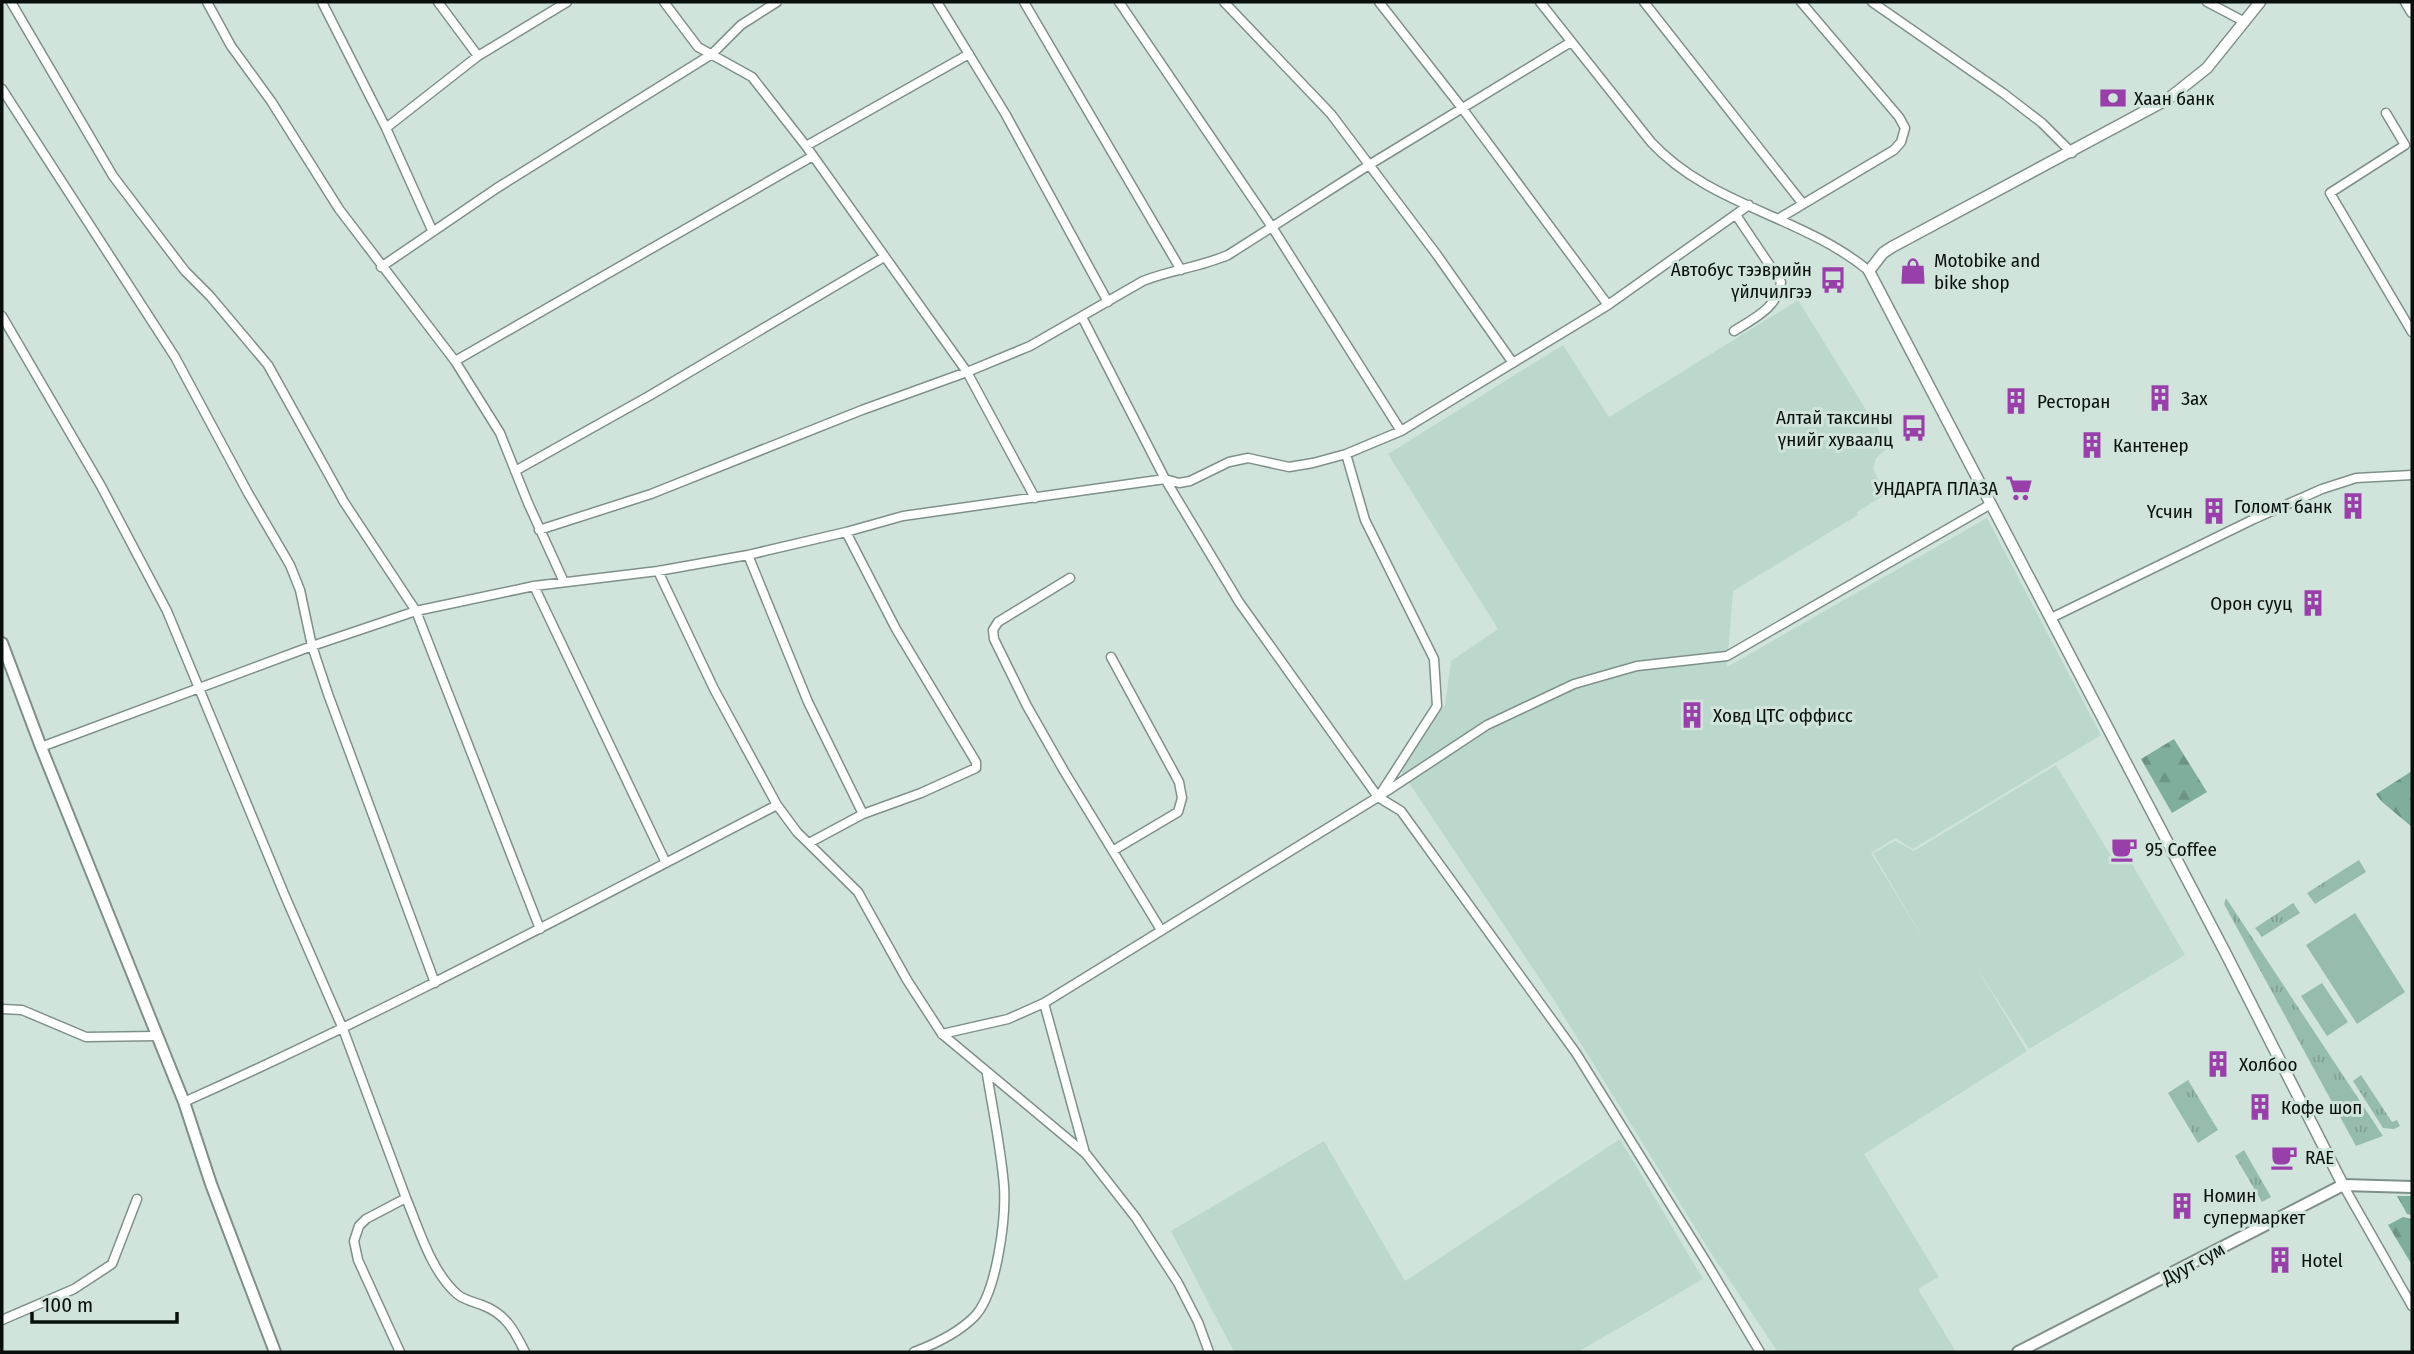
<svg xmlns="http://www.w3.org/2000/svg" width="2414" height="1354" font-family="'Fira Sans Condensed',sans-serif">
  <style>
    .built { fill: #bcd8cd }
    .grass { fill: url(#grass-tufts) }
    .forest { fill: url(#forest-firs) }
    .garden { fill: #96bcae }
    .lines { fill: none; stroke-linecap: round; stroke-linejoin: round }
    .minor-casing { stroke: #7f908a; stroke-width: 11 }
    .tertiary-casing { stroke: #7f908a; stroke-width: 13 }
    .secondary-casing { stroke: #7f908a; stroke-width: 14 }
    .minor { stroke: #fff; stroke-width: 8 }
    .tertiary { stroke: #fff; stroke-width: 10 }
    .secondary { stroke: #fff; stroke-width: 10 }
    .labels { text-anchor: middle; stroke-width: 6; stroke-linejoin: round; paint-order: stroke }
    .poi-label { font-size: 19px; fill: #080f0d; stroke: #d0e4dc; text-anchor: start }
    .street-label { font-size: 19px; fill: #080f0d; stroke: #d0e4dc }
  </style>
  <defs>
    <pattern id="grass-tufts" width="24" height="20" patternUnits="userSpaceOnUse" patternTransform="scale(1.75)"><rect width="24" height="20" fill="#96bcae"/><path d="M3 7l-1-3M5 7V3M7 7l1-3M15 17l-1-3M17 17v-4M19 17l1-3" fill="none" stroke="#80a094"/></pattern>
    <pattern id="forest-firs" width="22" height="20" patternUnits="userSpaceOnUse" patternTransform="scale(1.75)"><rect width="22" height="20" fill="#7fae9d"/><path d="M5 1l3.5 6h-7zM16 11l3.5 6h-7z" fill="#6c9486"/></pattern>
  </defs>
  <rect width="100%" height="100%" fill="#d0e4dc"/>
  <path class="built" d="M1798 300 1889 447 1876 458 1873 469 1886 494 1857 512 1858 515 1733 591 1727 667 1987 518 2101 735 1913 849 1895 838 1871 853 1926 943 1873 853 1895 841 1914 851 2056 765 2116 864 2128 857 2185 955 2029 1049 1975 965 2027 1051 1864 1154 1939 1277 1918 1289 1956 1352H1778L1707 1247 1552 997 1399 768 1445 705 1451 661 1498 629 1388 454 1563 345 1609 417Z
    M1620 1139 1703 1279 1578 1352H1234L1171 1231 1324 1141 1405 1281Z"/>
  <path class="grass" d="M2359 860 2366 872 2315 904 2307 893Z
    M2226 898 2383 1136 2356 1146 2224 904Z
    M2293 903 2300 913 2262 937 2255 928Z
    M2361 1075 2392 1122 2397 1120 2400 1126 2394 1129 2383 1128 2353 1081Z
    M2188 1080 2218 1130 2198 1143 2168 1093Z
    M2244 1150 2271 1197 2262 1202 2235 1156Z"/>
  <path class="forest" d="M2174 739 2207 792 2172 813 2141 759Z
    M2412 771V827L2381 801 2376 794Z
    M2397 1196H2412V1215L2407 1214Z
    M2403 1217 2412 1219V1265L2388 1225Z"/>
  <path class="garden" d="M2355 913 2405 992 2357 1024 2306 945Z
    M2322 983 2348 1022 2327 1036 2301 996Z"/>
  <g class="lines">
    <defs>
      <path id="minor" d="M11 2 113 176 185 271 210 296 268 365 344 502 416 611 540 929
        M207 2 231 46 271 101 339 209 455 361 500 433 528 503 564 582
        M322 2 386 128 432 230
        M438 2 478 56
        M664 2 698 47 752 77 806 146 967 372 1035 498
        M937 2 1006 115 1108 302
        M1024 2 1181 270
        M1119 2 1272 227 1401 431
        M1224 2 1331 114 1437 255 1513 363
        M1379 2 1462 108 1608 305
        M1540 2 1651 142C1710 206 1803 216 1869 271
        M1644 2 1803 204
        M1872 2 2003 93 2042 123 2072 153
        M2207 2 2245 22
        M2 89 175 357 248 493 290 565 300 590 312 646 328 694 435 983
        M2386 113 2405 145 2330 193 2412 332
        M386 128 478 56 567 2
        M806 146 969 54
        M1778 219 1894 150 1901 142 1905 128 1899 117 1801 2
        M381 267 497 188 712 54 741 25 777 2
        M2 316 101 486 167 611 285 896 343 1029 406 1198 366 1219 359 1226 354 1241 358 1260 400 1352
        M1082 317 1165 479 1239 602 1378 797 1401 811 1576 1053 1705 1260 1760 1352
        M1734 331C1755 318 1778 307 1781 282L1736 215
        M455 361 813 156
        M1346 454 1365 520 1434 659 1437 706 1381 793
        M515 471 649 396 884 257
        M539 530 651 494 862 410 967 372 1030 346 1143 281C1171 270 1200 267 1228 255L1369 165 1571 42
        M846 532 896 629 976 762V768L921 793 863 814
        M748 555 808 702 863 814 809 843
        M658 571 714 689 777 805 797 832 858 892 907 980 942 1034 1086 1154 1136 1218 1178 1283 1198 1322 1209 1352
        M1070 578 998 622 993 630 994 639 1027 706 1064 771 1161 930
        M534 586 666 863
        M2051 618 2254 519 2322 489 2356 478 2412 475
        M1111 657 1179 782 1182 798 1178 812 1114 850
        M41 747 312 646 416 611 534 586 658 571 748 555 846 532 903 516 1165 479 1179 483 1190 481 1229 462 1248 458 1289 467 1313 463 1346 454 1401 431 1608 305 1749 205
        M1044 1003 1085 1153
        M2 1009 22 1010 86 1037 156 1036
        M942 1034 1008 1019 1044 1003 1378 797 1487 725 1574 684 1637 666 1727 656 1991 504
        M184 1102C386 1012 580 907 777 805
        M2343 1185 2412 1306
        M406 1198C419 1229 431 1271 457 1294 464 1300 474 1302 482 1305 506 1314 514 1330 525 1352
        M2 1320 74 1289 112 1264 137 1199
        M914 1352C935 1344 958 1333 974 1317 997 1294 1006 1218 1004 1186 1001 1149 993 1111 987 1074"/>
      <path id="tertiary" d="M2260 2 2207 68 2168 99 1892 247 1883 253 1869 271 2226 954 2343 1185
        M2406 2 2412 12"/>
      <path id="secondary" d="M2 643 41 747 184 1102 211 1184 275 1352
        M2018 1352 2343 1185 2412 1187"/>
    </defs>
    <use href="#minor" class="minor-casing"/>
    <use href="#tertiary" class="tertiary-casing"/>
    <use href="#secondary" class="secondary-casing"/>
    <use href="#minor" class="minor"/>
    <use href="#tertiary" class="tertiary"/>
    <use href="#secondary" class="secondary"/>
  </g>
  <defs>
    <symbol id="bank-bare" viewBox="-9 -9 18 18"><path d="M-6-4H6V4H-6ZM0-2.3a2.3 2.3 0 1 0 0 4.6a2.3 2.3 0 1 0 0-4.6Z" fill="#993faa" stroke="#d0e4dc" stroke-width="2.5" paint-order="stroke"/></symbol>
    <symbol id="shop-bare" viewBox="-9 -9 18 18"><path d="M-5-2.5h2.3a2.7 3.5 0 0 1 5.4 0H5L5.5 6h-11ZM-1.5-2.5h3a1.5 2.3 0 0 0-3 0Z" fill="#993faa" stroke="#d0e4dc" stroke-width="2.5" paint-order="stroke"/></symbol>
    <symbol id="bus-bare" viewBox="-9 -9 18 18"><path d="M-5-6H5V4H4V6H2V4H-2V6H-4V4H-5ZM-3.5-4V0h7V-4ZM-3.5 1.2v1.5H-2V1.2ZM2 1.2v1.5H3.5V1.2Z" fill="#993faa" stroke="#d0e4dc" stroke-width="2.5" paint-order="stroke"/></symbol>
    <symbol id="building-bare" viewBox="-9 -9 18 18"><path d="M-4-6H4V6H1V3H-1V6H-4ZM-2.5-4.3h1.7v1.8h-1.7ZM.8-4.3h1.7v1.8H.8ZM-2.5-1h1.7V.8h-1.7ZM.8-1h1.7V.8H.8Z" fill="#993faa" stroke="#d0e4dc" stroke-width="2.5" paint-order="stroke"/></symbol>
    <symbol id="supermarket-bare" viewBox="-9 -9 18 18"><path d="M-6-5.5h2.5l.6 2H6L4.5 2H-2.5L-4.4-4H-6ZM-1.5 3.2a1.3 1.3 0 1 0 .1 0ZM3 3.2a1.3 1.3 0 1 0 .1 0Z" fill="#993faa" stroke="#d0e4dc" stroke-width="2.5" paint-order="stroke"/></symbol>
    <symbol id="cafe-bare" viewBox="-9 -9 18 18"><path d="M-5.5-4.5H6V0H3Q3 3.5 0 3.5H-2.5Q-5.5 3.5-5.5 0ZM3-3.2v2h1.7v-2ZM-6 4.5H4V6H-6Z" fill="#993faa" stroke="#d0e4dc" stroke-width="2.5" paint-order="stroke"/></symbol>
  </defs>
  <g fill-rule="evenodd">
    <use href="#bank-bare" x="2094" y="79" width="38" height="38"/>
    <use href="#shop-bare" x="1894" y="252" width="38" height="38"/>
    <use href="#bus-bare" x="1814" y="261" width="38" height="38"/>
    <use href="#building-bare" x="2141" y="379" width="38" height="38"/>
    <use href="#building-bare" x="1997" y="382" width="38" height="38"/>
    <use href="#bus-bare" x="1895" y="409" width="38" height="38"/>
    <use href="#building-bare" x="2073" y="426" width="38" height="38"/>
    <use href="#supermarket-bare" x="2000" y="469" width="38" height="38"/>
    <use href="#building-bare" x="2334" y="487" width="38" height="38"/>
    <use href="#building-bare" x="2195" y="492" width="38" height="38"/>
    <use href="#building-bare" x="2294" y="584" width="38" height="38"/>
    <use href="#building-bare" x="1673" y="696" width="38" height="38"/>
    <use href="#cafe-bare" x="2105" y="830" width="38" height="38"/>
    <use href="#building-bare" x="2199" y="1045" width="38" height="38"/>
    <use href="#building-bare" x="2241" y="1088" width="38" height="38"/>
    <use href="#cafe-bare" x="2265" y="1138" width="38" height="38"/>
    <use href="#building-bare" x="2163" y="1187" width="38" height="38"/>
    <use href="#building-bare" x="2261" y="1241" width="38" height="38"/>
  </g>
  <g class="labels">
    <g class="poi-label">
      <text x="2134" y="105">Хаан банк</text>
      <text x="1934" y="267">Motobike and<tspan x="1934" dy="22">bike shop</tspan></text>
      <text x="1812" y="276" text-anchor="end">Автобус тээврийн<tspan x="1812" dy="22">үйлчилгээ</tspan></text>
      <text x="2181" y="405">Зах</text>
      <text x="2037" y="408">Ресторан</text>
      <text x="1893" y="424" text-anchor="end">Алтай таксины<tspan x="1893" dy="22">үнийг хуваалц</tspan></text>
      <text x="2113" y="452">Кантенер</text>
      <text x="1998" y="495" text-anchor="end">УНДАРГА ПЛАЗА</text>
      <text x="2332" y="513" text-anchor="end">Голомт банк</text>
      <text x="2193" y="518" text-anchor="end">Үсчин</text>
      <text x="2292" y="610" text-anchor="end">Орон сууц</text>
      <text x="1713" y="722">Ховд ЦТС оффисс</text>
      <text x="2145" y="856">95 Coffee</text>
      <text x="2239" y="1071">Холбоо</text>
      <text x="2281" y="1114">Кофе шоп</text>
      <text x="2305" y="1164">RAE</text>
      <text x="2203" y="1202">Номин<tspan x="2203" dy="22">супермаркет</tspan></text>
      <text x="2301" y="1267">Hotel</text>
    </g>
    <g class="street-label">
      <text transform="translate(2193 1263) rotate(-28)" y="7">Дуут сум</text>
    </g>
  </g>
  <rect width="2414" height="1354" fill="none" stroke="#080f0d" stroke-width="7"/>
  <path d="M32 1312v10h145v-10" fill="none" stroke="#080f0d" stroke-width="3.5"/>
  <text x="42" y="1312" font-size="21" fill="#080f0d" stroke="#d0e4dc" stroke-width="5" paint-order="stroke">100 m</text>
</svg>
